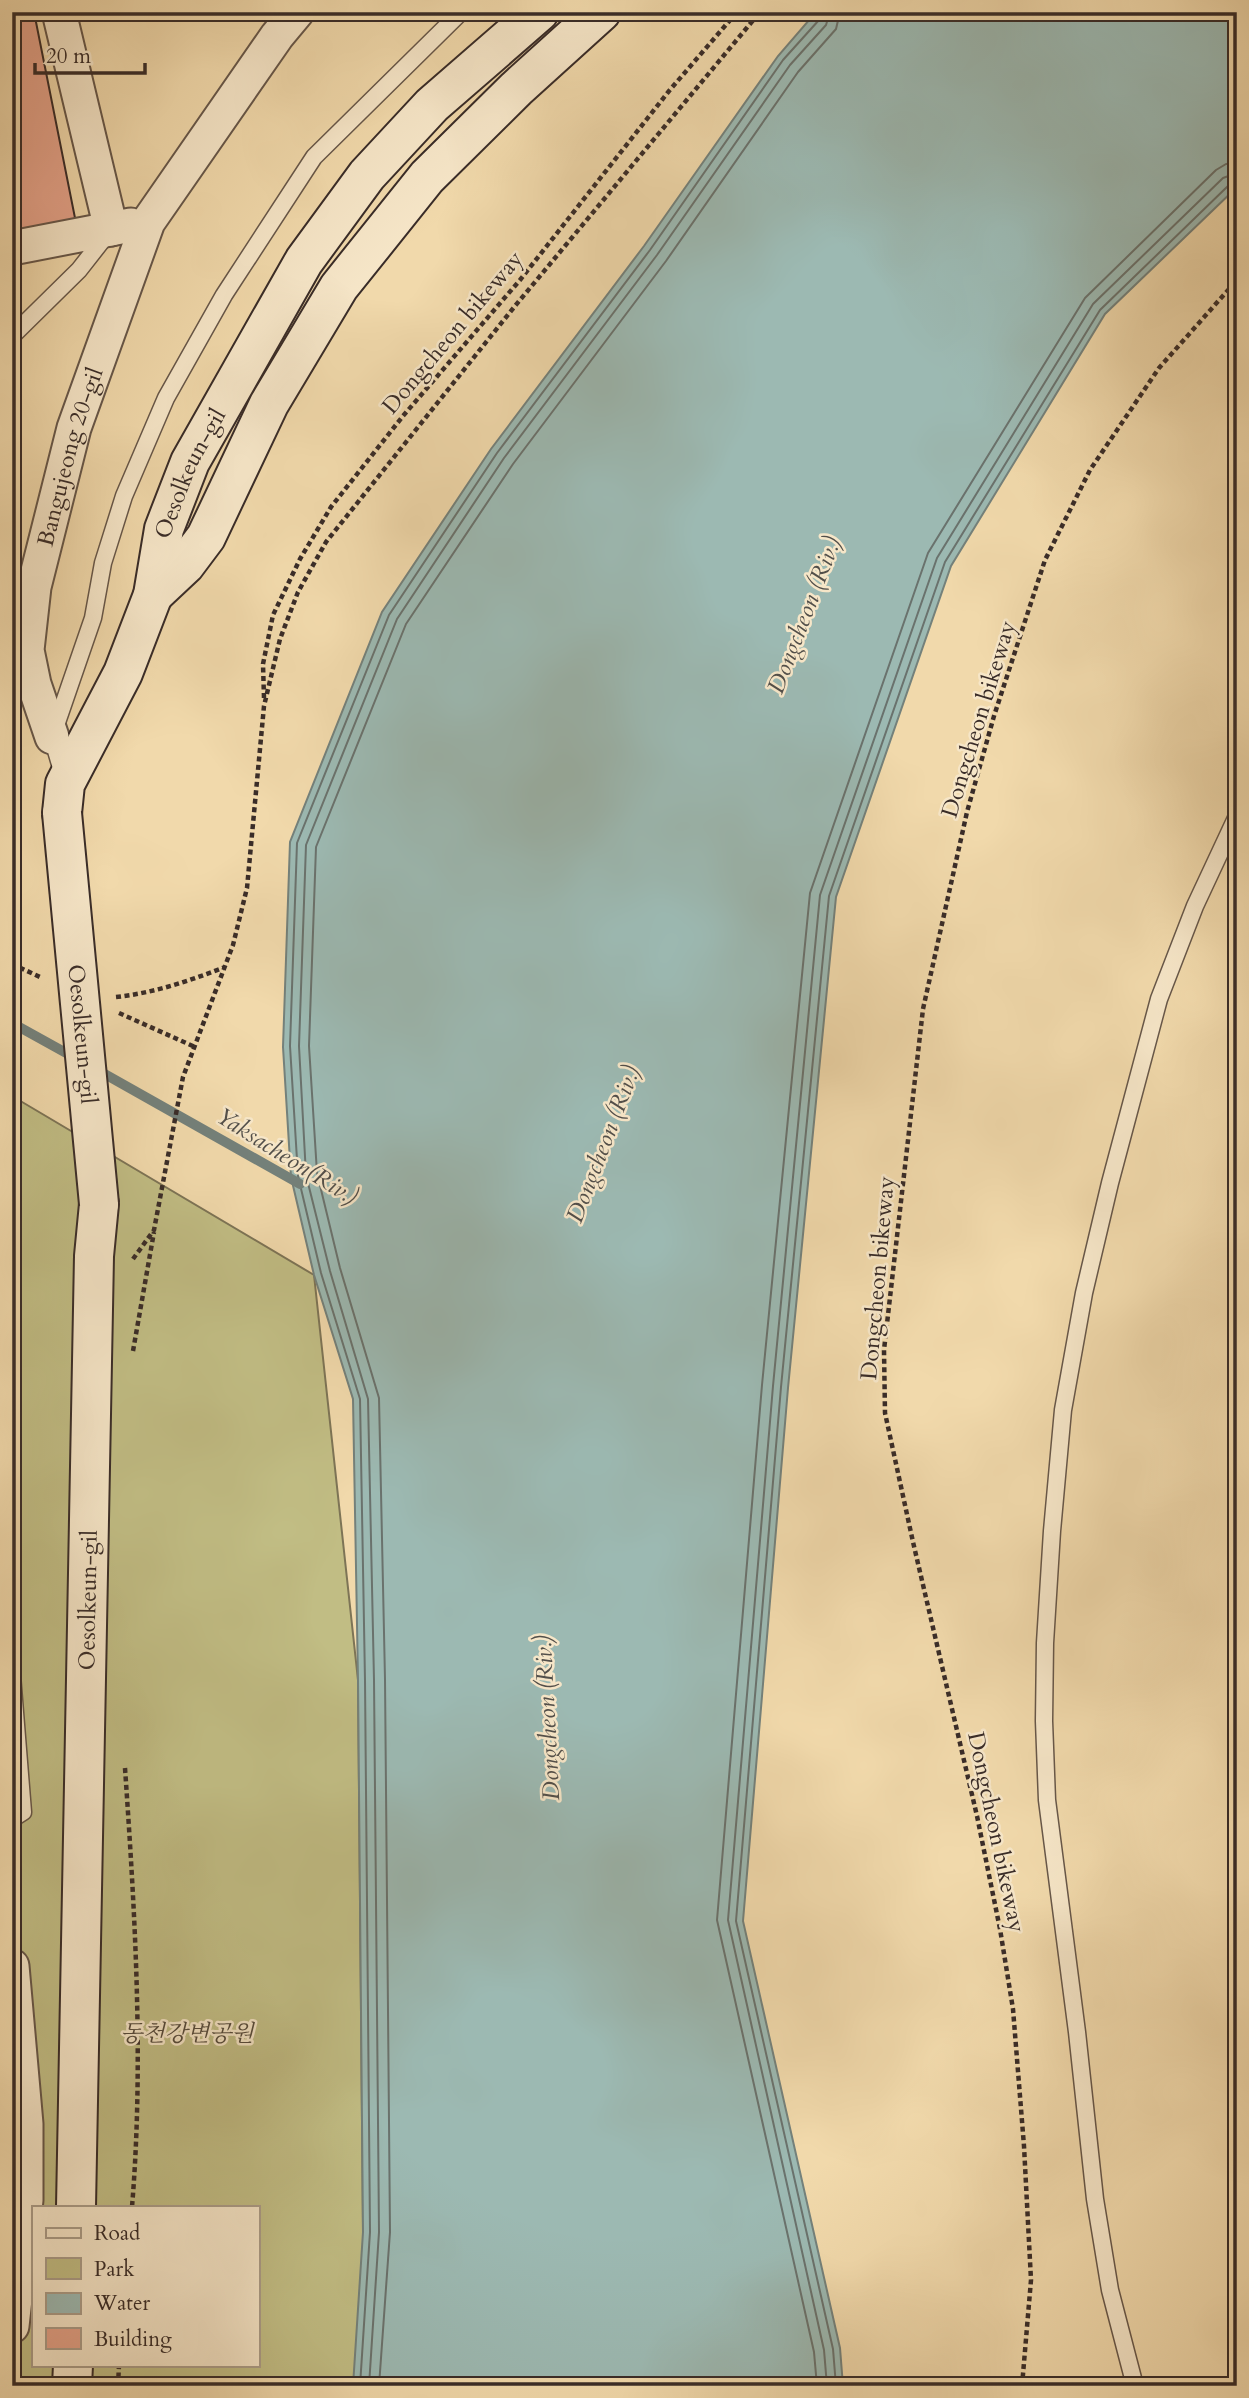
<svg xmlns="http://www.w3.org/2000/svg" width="1249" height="2398" font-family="Cardo,'Noto Serif KR',serif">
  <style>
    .green { fill: #c1bd84; stroke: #7d7456; stroke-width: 2; fill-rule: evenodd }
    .water { fill: #9cb9b2; stroke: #74817b; stroke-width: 2 }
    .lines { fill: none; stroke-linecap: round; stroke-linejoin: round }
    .shore { stroke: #6a726d; stroke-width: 2 }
    .stream { stroke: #74817b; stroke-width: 10 }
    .building { fill: #e4a289; stroke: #392c28; stroke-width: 2 }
    .lane-casing { stroke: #675749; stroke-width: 19 }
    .street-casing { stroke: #675749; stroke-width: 37 }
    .secondary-casing { stroke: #392c28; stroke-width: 42 }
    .path { stroke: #392c28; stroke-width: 4.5; stroke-dasharray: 5 3.5; stroke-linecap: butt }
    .lane { stroke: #f6e6c8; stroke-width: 16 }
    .street { stroke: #f6e6c8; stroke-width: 33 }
    .secondary { stroke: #f6e6c8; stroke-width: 38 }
    .secondary-bridge-casing { stroke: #392c28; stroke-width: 42; stroke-linecap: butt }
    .secondary-bridge { stroke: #f6e6c8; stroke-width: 38 }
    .labels { text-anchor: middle; stroke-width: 5; stroke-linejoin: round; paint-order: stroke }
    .street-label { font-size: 23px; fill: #392c28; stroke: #f6e6c8 }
    .park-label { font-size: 23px; font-style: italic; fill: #54493a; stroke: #f6e6c8 }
    .water-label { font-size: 24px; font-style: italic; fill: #524f4a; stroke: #f6e6c8 }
  </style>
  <rect width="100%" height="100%" fill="#f1d9ab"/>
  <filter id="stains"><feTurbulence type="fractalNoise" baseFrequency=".00286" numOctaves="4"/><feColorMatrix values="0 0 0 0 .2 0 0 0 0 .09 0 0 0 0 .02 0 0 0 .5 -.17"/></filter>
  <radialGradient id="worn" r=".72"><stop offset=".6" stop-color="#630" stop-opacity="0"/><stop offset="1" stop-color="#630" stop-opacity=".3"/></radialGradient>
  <path class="green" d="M12 1096 314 1275 358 1680 363 2232 368 2386H12ZM33 2207H257V2365H33Z"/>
  <path class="water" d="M816 12H1237V187L1105 314 951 566 836 897 788 1388 743 1921 840 2348 843 2386H353L363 2232 358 1680 353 1399 314 1275 291 1177 283 1047 290 842 382 612 491 449 644 246 778 56Z"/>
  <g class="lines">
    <path class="shore" d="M360 2386 370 2232 365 1680 360 1399 321 1273 298 1176 290 1046 297 843 389 615 497 453 650 250 783 60 819 20 821 12
      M369 2386 379 2232 374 1680 368 1399 330 1271 306 1175 299 1046 306 845 397 619 504 458 657 255 790 65 826 25 830 12
      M379 2386 390 2232 385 1679 379 1398 340 1268 317 1173 309 1046 316 847 406 624 513 464 666 261 798 72 836 29 840 12
      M817 2386 814 2352 717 1920 762 1385 810 893 928 553 1085 298 1216 170 1226 164 1237 163
      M827 2386 824 2350 728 1920 773 1386 820 895 937 558 1093 304 1223 178 1237 173
      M836 2386 833 2349 736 1921 781 1387 829 896 945 562 1100 310 1229 185 1237 182"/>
    <path class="stream" d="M12 1023 77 1059
      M94 1068 300 1184"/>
  </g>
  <path class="building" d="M12 12H34L77 228 12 240Z"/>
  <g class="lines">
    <defs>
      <path id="lane" d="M12 336 79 270 108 233
        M64 778 52 737 93 618 103 563 124 496 166 398 224 295 314 157 461 12
        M12 1675 23 1812 12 1819
        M1135 2386 1110 2290 1095 2199 1077 2032 1047 1800 1044 1721 1045 1643 1052 1531 1063 1410 1084 1293 1110 1183 1159 999 1195 906 1237 816"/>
      <g id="street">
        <path d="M59 12 111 229"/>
        <path d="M12 248 131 225"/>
        <path id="s1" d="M52 737 34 684 27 650 34 587 74 428 148 222 277 36 297 12"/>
        <path d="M12 1966 26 2124V2200L12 2326"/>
      </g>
      <g id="secondary">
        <path d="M153 595 185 565 206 537 269 404 339 287 427 177 516 89 601 12"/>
        <path id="s2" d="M62 813 65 784 123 673 153 595 164 529 190 462 304 261 367 175 432 105 539 12"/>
        <path id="s3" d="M76 2207 94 1256 99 1204"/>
        <path d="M72 2386 73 2365"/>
      </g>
    </defs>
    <use href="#lane" class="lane-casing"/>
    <use href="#street" class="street-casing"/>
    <use href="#secondary" class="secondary-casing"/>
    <path class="path" d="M264 698 263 664 273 615 300 559 331 507 403 416 520 280 669 91 737 12
      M12 964 40 977
      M116 997C154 993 189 981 225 967
      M119 1013 195 1047
      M133 1259 154 1230 183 1077 233 945 247 888 264 706 280 639 298 592 326 542 515 306 760 12
      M133 1351 154 1232
      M125 1768C135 1914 144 2061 132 2207
      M118 2386 119 2365
      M1022 2386 1031 2280 1024 2146 1013 2009 1000 1929 977 1816 913 1542 885 1413 884 1350 923 1009 967 812 994 716 1045 560 1090 470 1159 368 1237 280"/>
    <use href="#lane" class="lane"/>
    <use href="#street" class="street"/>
    <use href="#secondary" class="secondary"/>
    <defs>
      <g id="secondary-bridge">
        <path id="s4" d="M62 813 99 1204"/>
      </g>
    </defs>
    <use href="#secondary-bridge" class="secondary-bridge-casing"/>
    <use href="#secondary-bridge" class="secondary-bridge"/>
  </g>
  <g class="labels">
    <g class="street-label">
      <text transform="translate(452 332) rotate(-50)" y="8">Dongcheon bikeway</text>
      <text dy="8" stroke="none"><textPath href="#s1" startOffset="289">Bangujeong 20-gil</textPath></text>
      <text dy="8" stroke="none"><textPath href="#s2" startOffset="366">Oesolkeun-gil</textPath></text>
      <text transform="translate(978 719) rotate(-73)" y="8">Dongcheon bikeway</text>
      <text dy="8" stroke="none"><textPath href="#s4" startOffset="222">Oesolkeun-gil</textPath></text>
      <text transform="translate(877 1278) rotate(-85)" y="8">Dongcheon bikeway</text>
      <text dy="8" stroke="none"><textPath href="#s3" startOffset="607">Oesolkeun-gil</textPath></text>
      <text transform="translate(997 1832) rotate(78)" y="8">Dongcheon bikeway</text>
    </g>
    <g class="park-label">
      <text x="187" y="2041">동천강변공원</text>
    </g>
    <g class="water-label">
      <text transform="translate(804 615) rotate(-69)" y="8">Dongcheon (Riv.)</text>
      <text transform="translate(603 1144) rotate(-69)" y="8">Dongcheon (Riv.)</text>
      <text transform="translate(287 1156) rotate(32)" y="8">Yaksacheon(Riv.)</text>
      <text transform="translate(547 1718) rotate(-93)" y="8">Dongcheon (Riv.)</text>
    </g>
  </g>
  <rect width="1249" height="2398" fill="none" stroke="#f1d9ab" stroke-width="42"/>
  <rect x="14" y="14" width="1221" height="2370" fill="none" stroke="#392c28" stroke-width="3.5"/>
  <rect x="21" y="21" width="1207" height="2356" fill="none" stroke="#392c28" stroke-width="2"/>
  <rect x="32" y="2206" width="228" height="161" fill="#f6e6c8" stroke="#aa9c88" stroke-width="2"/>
  <rect x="46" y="2228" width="35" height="10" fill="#f6e6c8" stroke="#aa9c88" stroke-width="2"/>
  <text x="94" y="2240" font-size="21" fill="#392c28">Road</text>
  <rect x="46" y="2258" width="35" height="21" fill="#c1bd84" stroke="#aa9c88" stroke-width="2"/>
  <text x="94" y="2276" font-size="21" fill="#392c28">Park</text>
  <rect x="46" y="2293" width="35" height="21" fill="#9cb9b2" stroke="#aa9c88" stroke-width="2"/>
  <text x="94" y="2310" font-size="21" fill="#392c28">Water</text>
  <rect x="46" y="2328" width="35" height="21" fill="#e4a289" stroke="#aa9c88" stroke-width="2"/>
  <text x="94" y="2346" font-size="21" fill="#392c28">Building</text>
  <path d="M35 63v10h110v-10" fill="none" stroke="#392c28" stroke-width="3.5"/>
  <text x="46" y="63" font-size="21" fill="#392c28" stroke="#f6e6c8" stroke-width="5" paint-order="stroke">20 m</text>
  <rect width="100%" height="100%" filter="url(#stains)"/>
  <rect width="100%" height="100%" fill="url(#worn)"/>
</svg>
